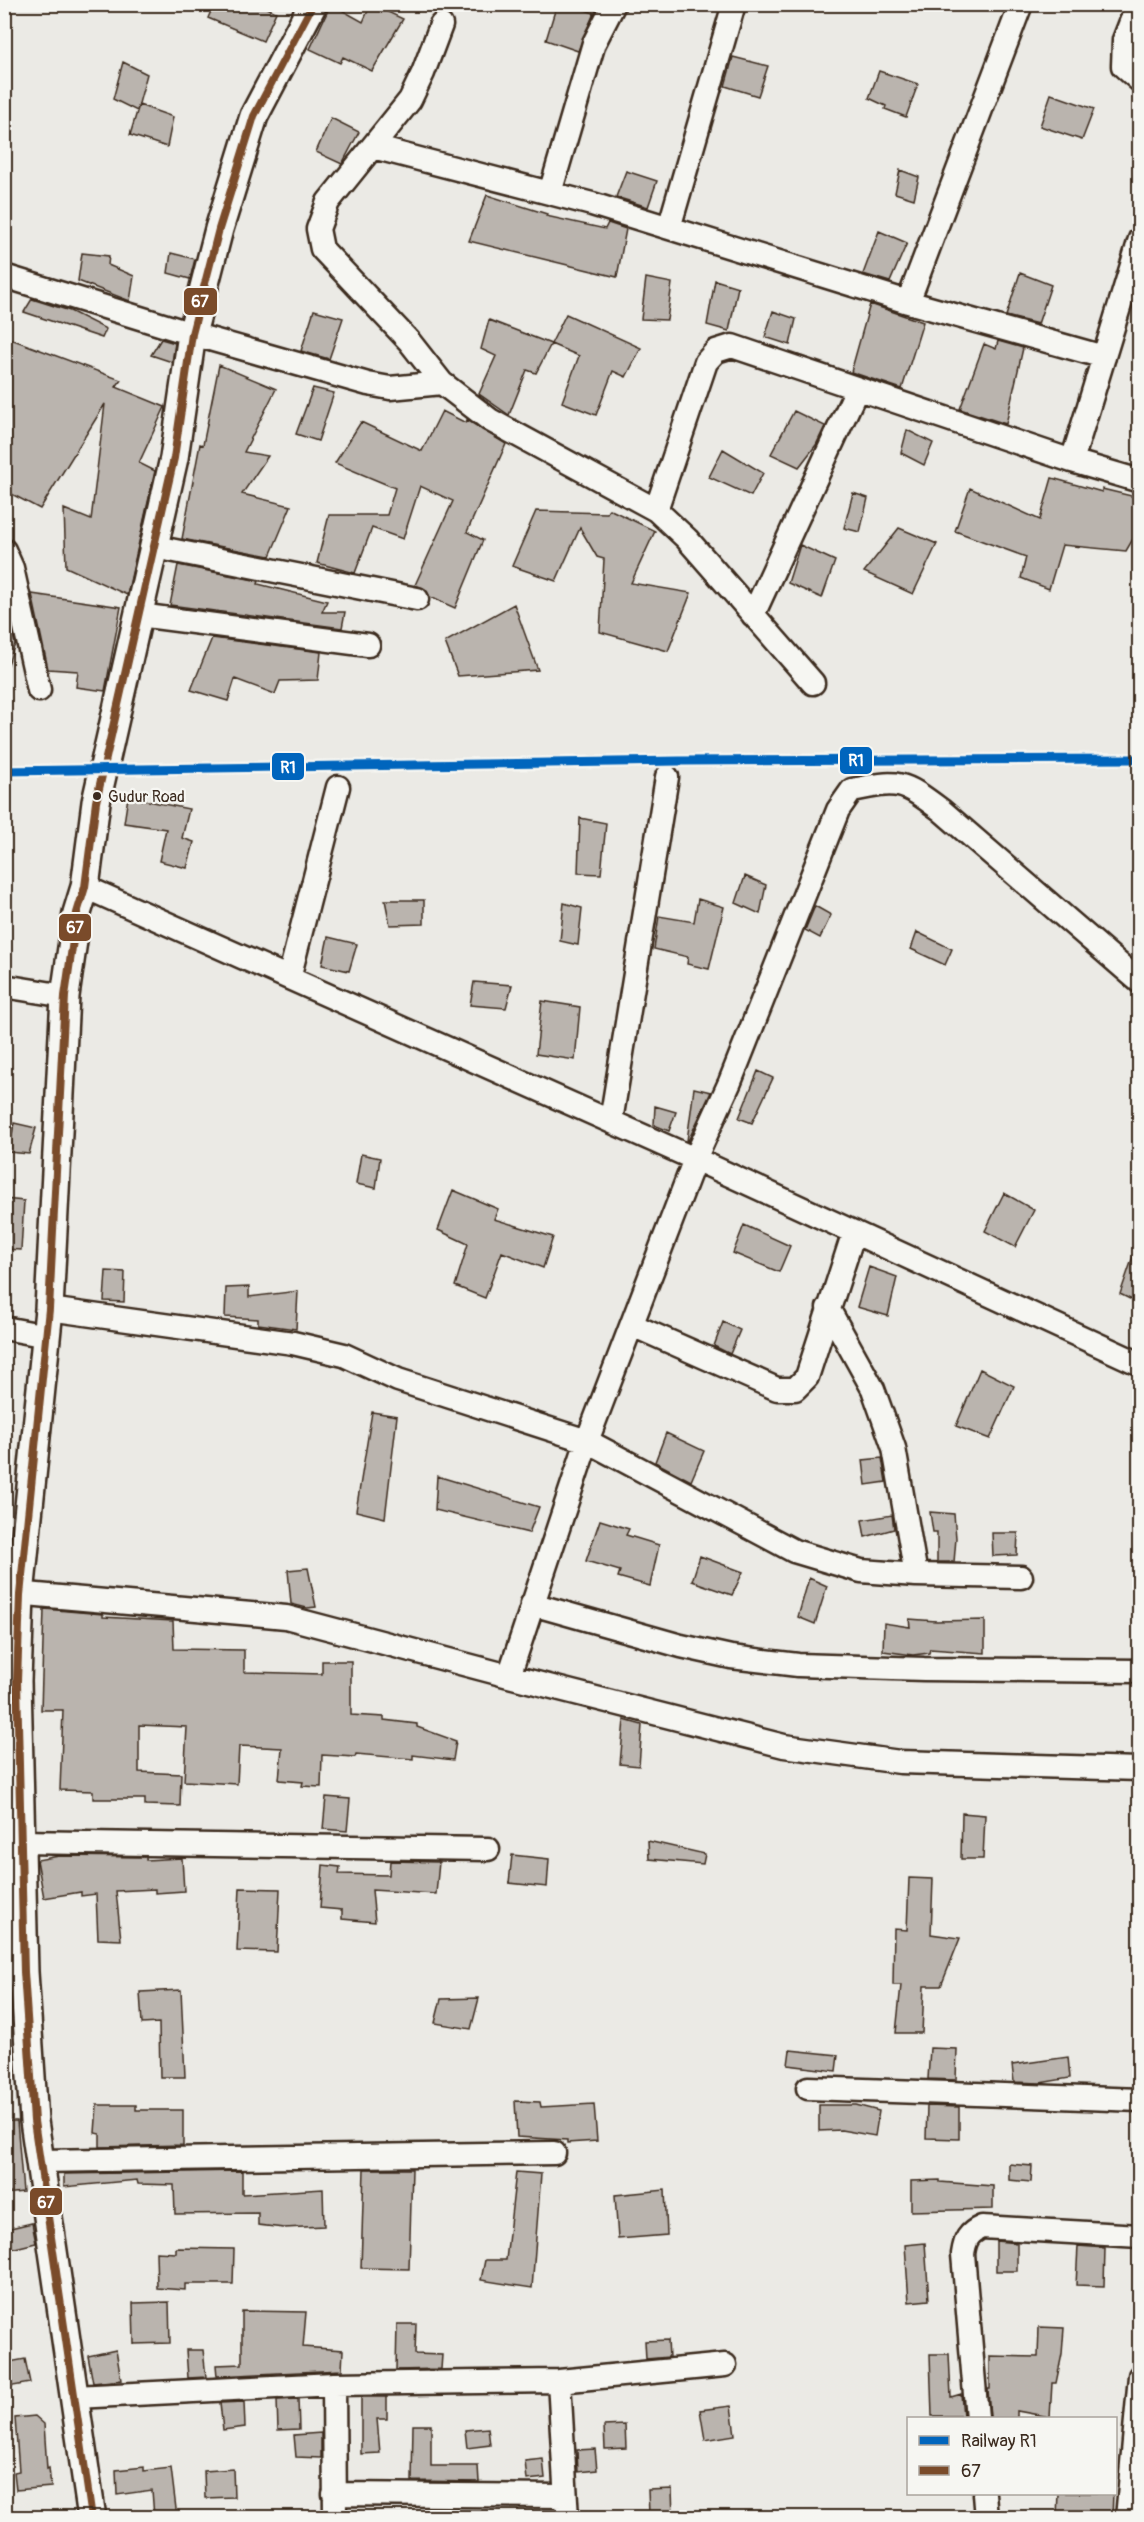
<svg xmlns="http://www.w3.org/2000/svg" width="1144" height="2522" font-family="Pangolin,sans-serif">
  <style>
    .building { fill: #bab4ae; stroke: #3b2a1e; stroke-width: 1.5 }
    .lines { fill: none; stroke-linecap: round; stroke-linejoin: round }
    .minor-casing { stroke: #3b2a1e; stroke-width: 27 }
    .tertiary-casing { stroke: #3b2a1e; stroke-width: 32 }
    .minor { stroke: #f6f6f2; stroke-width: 22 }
    .tertiary { stroke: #f6f6f2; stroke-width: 27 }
    .bus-1-casing { stroke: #f6f6f2; stroke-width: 12 }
    .bus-1 { stroke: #7a4b2a; stroke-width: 8 }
    .rail-1-casing { stroke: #f6f6f2; stroke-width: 14 }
    .rail-1 { stroke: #0065bd; stroke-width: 9 }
    .bus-dot { fill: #3b2a1e; stroke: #f6f6f2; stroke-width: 2 }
    .labels { text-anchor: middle; stroke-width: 4.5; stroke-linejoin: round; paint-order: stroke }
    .bus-label { font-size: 16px; fill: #3b2a1e; stroke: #f6f6f2; text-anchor: start }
    .line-badge { stroke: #f6f6f2; stroke-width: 2 }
    .badge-label { font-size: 16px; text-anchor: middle; font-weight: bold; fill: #fff }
  </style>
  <rect width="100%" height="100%" fill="#ebeae5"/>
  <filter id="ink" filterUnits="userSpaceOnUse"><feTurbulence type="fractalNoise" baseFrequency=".0167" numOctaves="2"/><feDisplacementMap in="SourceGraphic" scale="12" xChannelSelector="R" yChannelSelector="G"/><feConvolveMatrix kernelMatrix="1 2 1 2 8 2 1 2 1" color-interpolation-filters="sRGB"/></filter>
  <g filter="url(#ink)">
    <path class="building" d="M214 4H259L276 12 263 41 208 18Z
      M331 4 363 22 371 4 403 19 372 71 343 57 340 63 310 49Z
      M557 4H568L594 13 578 51 546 40Z
      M733 57 768 66 758 96 725 86Z
      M123 62 147 74 137 111 113 99Z
      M879 71 918 84 906 117 885 109 886 106 869 98Z
      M1051 94 1094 109 1082 140 1040 126Z
      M139 105 173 117 167 147 130 135Z
      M331 118 359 132 342 164 316 152Z
      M900 170 919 177 914 199 895 193Z
      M626 171 657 181 648 207 616 197Z
      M487 195 547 214 546 216 605 229 608 223 626 229 617 277 469 241Z
      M879 231 907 243 890 282 863 274Z
      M82 253 109 256 108 265 134 276 130 301 78 281Z
      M171 253 195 259 190 279 168 273Z
      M1020 273 1051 285 1038 324 1006 316Z
      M646 278 672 283 667 320 641 319Z
      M715 280 738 287 729 331 707 325Z
      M32 299 70 311 106 329 102 338 24 312Z
      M870 304 923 322 902 389 851 372Z
      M314 310 343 318 329 359 301 351Z
      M773 311 796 319 790 345 765 337Z
      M566 314 641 348 626 377 613 371 596 415 562 402 579 356 551 344Z
      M489 320 551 344 536 373 527 370 509 415 479 394 496 356 481 349Z
      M11 339 121 380 116 387 165 407 139 463 155 471 127 595 66 567 64 509 91 520 105 404 40 509 4 490V356Z
      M161 339 175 343 172 362 151 355Z
      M998 341 1023 348 1006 424 960 409 984 344 996 349Z
      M219 365 276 389 244 452 268 456 242 494 291 506 270 556 182 539 200 444 203 445Z
      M313 388 334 393 318 441 296 434Z
      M442 411 466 423 467 420 506 444 467 532 483 540 455 608 430 597 425 589 415 585 453 501 420 486 403 539 372 528 355 573 317 563 329 515H387L395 488 335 463 361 422 422 451Z
      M794 411 825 426 816 445 799 467 771 454Z
      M907 430 933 443 924 465 901 453Z
      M723 449 763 473 751 496 709 477Z
      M1052 478 1102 492V489L1140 498V527L1126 551 1062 545 1049 589 1021 578 1026 557 955 531 970 488 1040 520Z
      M853 493 868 498 860 532 844 528Z
      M609 509 655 531 631 583 691 593 668 651 600 632 604 559 597 557 580 528 556 581 512 566 536 511 607 513Z
      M899 528 937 544 913 594 864 572Z
      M800 545 835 561 822 598 788 583Z
      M178 565 259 581 258 584 327 601 322 612H345L342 628 170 605Z
      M32 594 121 607 105 691 76 687 78 671 48 669Z
      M4 597 15 644 7 667H4Z
      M514 604 538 670 458 676 445 642Z
      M212 638 321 652 318 680 280 681 275 694 235 679 228 701 191 690Z
      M128 797 189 809 182 838 194 842 187 868 159 861 166 829 124 823Z
      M580 818 606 823 601 874 578 873Z
      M745 876 766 885 760 914 736 903Z
      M698 899 724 907 709 969 687 964 688 957 654 949 659 916 694 922Z
      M385 900H424V924L390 925Z
      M564 903 582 908 578 945 560 941Z
      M815 906 831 915 820 938 805 930Z
      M917 932 952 949 945 965 911 949Z
      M328 937 357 944 349 971 322 965Z
      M474 982 512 985 506 1008 470 1005Z
      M542 1001 580 1007 575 1060 536 1054Z
      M758 1071 773 1078 752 1123 739 1118Z
      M694 1088 711 1092 688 1141H687Z
      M655 1106 676 1112 669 1131 654 1125Z
      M14 1123 36 1128 29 1154 9 1152Z
      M361 1154 380 1158 376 1188 356 1184Z
      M453 1190 498 1209 494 1219 553 1237 543 1268 502 1252 485 1298 455 1286 468 1244 438 1230Z
      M1004 1193 1034 1210 1015 1247 985 1231Z
      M4 1199 24 1201 21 1250 4 1249Z
      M744 1225 790 1246 779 1272 733 1253Z
      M1137 1245H1140V1304L1120 1294Z
      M869 1267 897 1277 888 1316 857 1307Z
      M106 1271 125 1272 124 1302 104 1301Z
      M249 1287V1297L298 1291 296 1329 258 1324V1319L225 1317 226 1288Z
      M723 1322 740 1330 730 1354 714 1346Z
      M980 1369 1014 1386 990 1439 956 1426Z
      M372 1412 397 1416 385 1518 356 1511Z
      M666 1433 704 1451 691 1481 655 1462Z
      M882 1458 886 1482 866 1485 863 1460Z
      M437 1476 539 1507 529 1533 435 1510Z
      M930 1512 954 1514 956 1538 954 1562H937V1532H933Z
      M892 1515 894 1529 865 1537 862 1520Z
      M600 1520 629 1529 626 1535 659 1545 650 1586 618 1577 620 1571 586 1561Z
      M992 1533H1018L1017 1555 993 1556Z
      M700 1556 743 1572 732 1595 692 1581Z
      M308 1568 316 1607 307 1608 291 1604 288 1570Z
      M809 1578 827 1586 815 1624 798 1617Z
      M44 1609 103 1614V1617L173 1621 174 1649 244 1650V1672L322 1674V1661H351V1715L384 1717V1720L417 1724V1727L456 1741 453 1760 413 1755V1759L356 1754 355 1757 322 1755 321 1787 302 1786 303 1782 279 1780 282 1748 239 1746 237 1784 184 1781 187 1727 139 1725V1772L181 1774 180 1806 145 1805V1799H93V1791L60 1790 63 1710H41Z
      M909 1619 936 1621 985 1620V1653L930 1649 929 1653 913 1655 883 1651 884 1623 910 1627Z
      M624 1720 642 1725 639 1766 620 1764Z
      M326 1797 350 1799 347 1831 323 1829Z
      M962 1813 985 1815 983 1859H961Z
      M648 1841 705 1854 703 1864 649 1859Z
      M512 1855 549 1859 547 1887 509 1883Z
      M59 1856 146 1857V1860L182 1858 184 1891 155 1893V1889L116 1891 121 1940 98 1939 96 1894 81 1896V1892L44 1898 37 1860Z
      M390 1861 439 1862 436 1894 372 1890 375 1922 342 1919V1910L320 1908 323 1865 340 1867 339 1874 389 1875Z
      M909 1878 933 1879 931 1934 960 1938 941 1986H924L922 2033H896L901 1985H893L894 1929 907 1930Z
      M240 1888 280 1889 277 1952 237 1951Z
      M181 1990 185 2077H160L159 2023 142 2024 140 1992Z
      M479 1998 471 2029 435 2023 441 1999Z
      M930 2048 957 2049 956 2080 928 2079Z
      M790 2050 838 2055 836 2071 788 2065Z
      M1068 2057 1070 2078 1040 2083 1014 2082 1012 2065Z
      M515 2101 540 2102 541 2107 594 2104 597 2141 567 2143V2140L517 2137Z
      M97 2105H136V2110H183V2145L100 2147V2134L95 2133Z
      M819 2105H856L879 2111 875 2136 841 2130 819 2131Z
      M927 2106 959 2107V2139L926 2138Z
      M4 2121H17L23 2192 4 2194Z
      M1009 2164 1032 2166 1031 2182 1009 2180Z
      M364 2169H412L409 2269 361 2268Z
      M242 2171V2194L323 2189 324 2226 284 2228 258 2225V2213L175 2214 174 2185 138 2184 137 2180 64 2187V2174Z
      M516 2172 541 2174 532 2288 481 2280 485 2260H506Z
      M940 2180V2182L993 2186V2209L911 2211V2181Z
      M665 2190 667 2235 618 2239 615 2195Z
      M32 2223 36 2243 11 2249 6 2229Z
      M996 2241 1017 2243V2271H996Z
      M925 2243 929 2300 909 2302 905 2245Z
      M1078 2246 1105 2248 1104 2286 1076 2285Z
      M176 2248 234 2249 233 2284H185V2290L157 2288 156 2252 176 2253Z
      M169 2302 170 2343 134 2344 133 2303Z
      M242 2311 306 2312 303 2347 343 2350 342 2370 217 2376 216 2365 242 2364Z
      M397 2324H416L415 2354 442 2355 441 2369 396 2370Z
      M1039 2327 1064 2328 1062 2354 1056 2383H1052L1050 2417 1017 2411V2418H990L988 2389H990V2356L1038 2357Z
      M668 2340 669 2357 646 2359 645 2341Z
      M116 2350 121 2380 93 2383 88 2356Z
      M186 2350H203L206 2377 188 2378Z
      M930 2354H949L951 2397 961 2394 963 2416H932Z
      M25 2359 30 2383 8 2387 4 2363Z
      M361 2397H387V2419H377L380 2453 361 2454Z
      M298 2399 299 2429 278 2430 277 2400Z
      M244 2402 245 2427 223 2430 220 2403Z
      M731 2406 735 2435 705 2440 700 2410Z
      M35 2416 44 2424 47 2469 49 2468 51 2487 16 2490 14 2472 19 2471 15 2418Z
      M413 2425H431V2466H478L479 2482 412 2481Z
      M625 2425 626 2448 605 2449 604 2426Z
      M488 2428 490 2445 467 2448 465 2430Z
      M321 2433V2458L296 2457 294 2435Z
      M595 2449 597 2470 578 2472 577 2450Z
      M543 2459 545 2478 527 2480 525 2461Z
      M144 2467V2471L171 2468 177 2517H154L152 2490 117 2495 116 2470Z
      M233 2469 234 2497 205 2498 204 2471Z
      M672 2489 673 2517H654V2514H649L648 2490Z
      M1058 2493H1113L1112 2517H1057Z"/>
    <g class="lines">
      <defs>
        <path id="minor" d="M1138 4 1124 40 1123 66 1140 81
          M441 25 423 73 410 100 328 202 318 229 322 249 409 341 442 383 490 420 656 510 687 539 813 683
          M373 147 592 204 908 302 1104 357
          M550 193 594 43 614 4
          M669 228 734 4
          M4 276 192 334 368 384 390 388 442 383
          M908 302 1021 4
          M1072 461 1140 239
          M656 510 706 362 716 351 732 346 1072 461 1140 481
          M155 547 417 599
          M4 550 12 568 39 690
          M139 615 368 645
          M753 615 857 389
          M85 887 695 1159 1140 1364
          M289 978 338 787
          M4 986 65 996
          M611 1121 667 777
          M828 1308 873 1389 894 1448 916 1575
          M49 1309 293 1343 344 1355 398 1380 587 1441 794 1551 861 1571 916 1575 1021 1577
          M632 1325 777 1389H795L807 1377 854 1232
          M4 1328 47 1336
          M4 1592 286 1617 509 1676 784 1746 900 1762 1140 1769
          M532 1604 681 1646 731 1657 798 1665 924 1669 1140 1671
          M509 1676 587 1441 695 1159 730 1082 838 810 852 790C900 780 902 781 941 810L1140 982
          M20 1842 488 1849
          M4 1973 24 1972
          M808 2088 1140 2100
          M39 2161 554 2153
          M559 2381 567 2518
          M334 2384 335 2518
          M75 2397 334 2384 559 2381 725 2365
          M977 2418 963 2254C965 2240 968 2233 982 2227L1140 2236
          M334 2494 565 2496
          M984 2494 986 2518
          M1127 2518 1140 2376"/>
        <path id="tertiary" d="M92 2518 34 2121 24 1972 17 1681 20 1595 49 1309 65 996 77 913 85 887 96 802 174 458 192 334 219 229 254 116 313 4"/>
      </defs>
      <use href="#minor" class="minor-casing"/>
      <use href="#tertiary" class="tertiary-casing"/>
      <use href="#minor" class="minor"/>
      <use href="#tertiary" class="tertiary"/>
      <defs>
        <path id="bus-1" d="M92 2518 34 2121 24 1972 17 1681 20 1595 49 1309 65 996 77 913 85 887 96 802 174 458 192 334 219 229 254 116 313 4"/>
      </defs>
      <use href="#bus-1" class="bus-1-casing"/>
      <use href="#bus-1" class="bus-1"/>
      <defs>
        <path id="rail-1" d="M4 771 679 761 1140 759"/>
      </defs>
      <use href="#rail-1" class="rail-1-casing"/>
      <use href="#rail-1" class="rail-1"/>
    </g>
  </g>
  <circle class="bus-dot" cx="97" cy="796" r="5"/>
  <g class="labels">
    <g class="bus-label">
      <text x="108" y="802">Gudur Road</text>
    </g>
  </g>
  <g class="line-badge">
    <rect x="183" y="287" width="35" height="29" rx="6" fill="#7a4b2a"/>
    <rect x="839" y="746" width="34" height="29" rx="6" fill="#0065bd"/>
    <rect x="271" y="752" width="34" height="29" rx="6" fill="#0065bd"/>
    <rect x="58" y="913" width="34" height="29" rx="6" fill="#7a4b2a"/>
    <rect x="29" y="2187" width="34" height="29" rx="6" fill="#7a4b2a"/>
  </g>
  <g class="badge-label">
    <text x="200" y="307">67</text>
    <text x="856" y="766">R1</text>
    <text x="288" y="773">R1</text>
    <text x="75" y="933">67</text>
    <text x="46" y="2208">67</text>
  </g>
  <rect width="1144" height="2522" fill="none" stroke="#f6f6f2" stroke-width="24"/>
  <rect x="12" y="12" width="1120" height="2498" fill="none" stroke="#3b2a1e" stroke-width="2" filter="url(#ink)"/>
  <rect x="907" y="2417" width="210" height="78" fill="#f6f6f2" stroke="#aba49d" stroke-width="1.5"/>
  <rect x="919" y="2436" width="30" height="9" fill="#0065bd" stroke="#aba49d" stroke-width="1.5"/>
  <text x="961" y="2447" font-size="18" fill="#3b2a1e">Railway R1</text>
  <rect x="919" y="2466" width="30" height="9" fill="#7a4b2a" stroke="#aba49d" stroke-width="1.5"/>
  <text x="961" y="2477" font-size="18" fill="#3b2a1e">67</text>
</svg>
